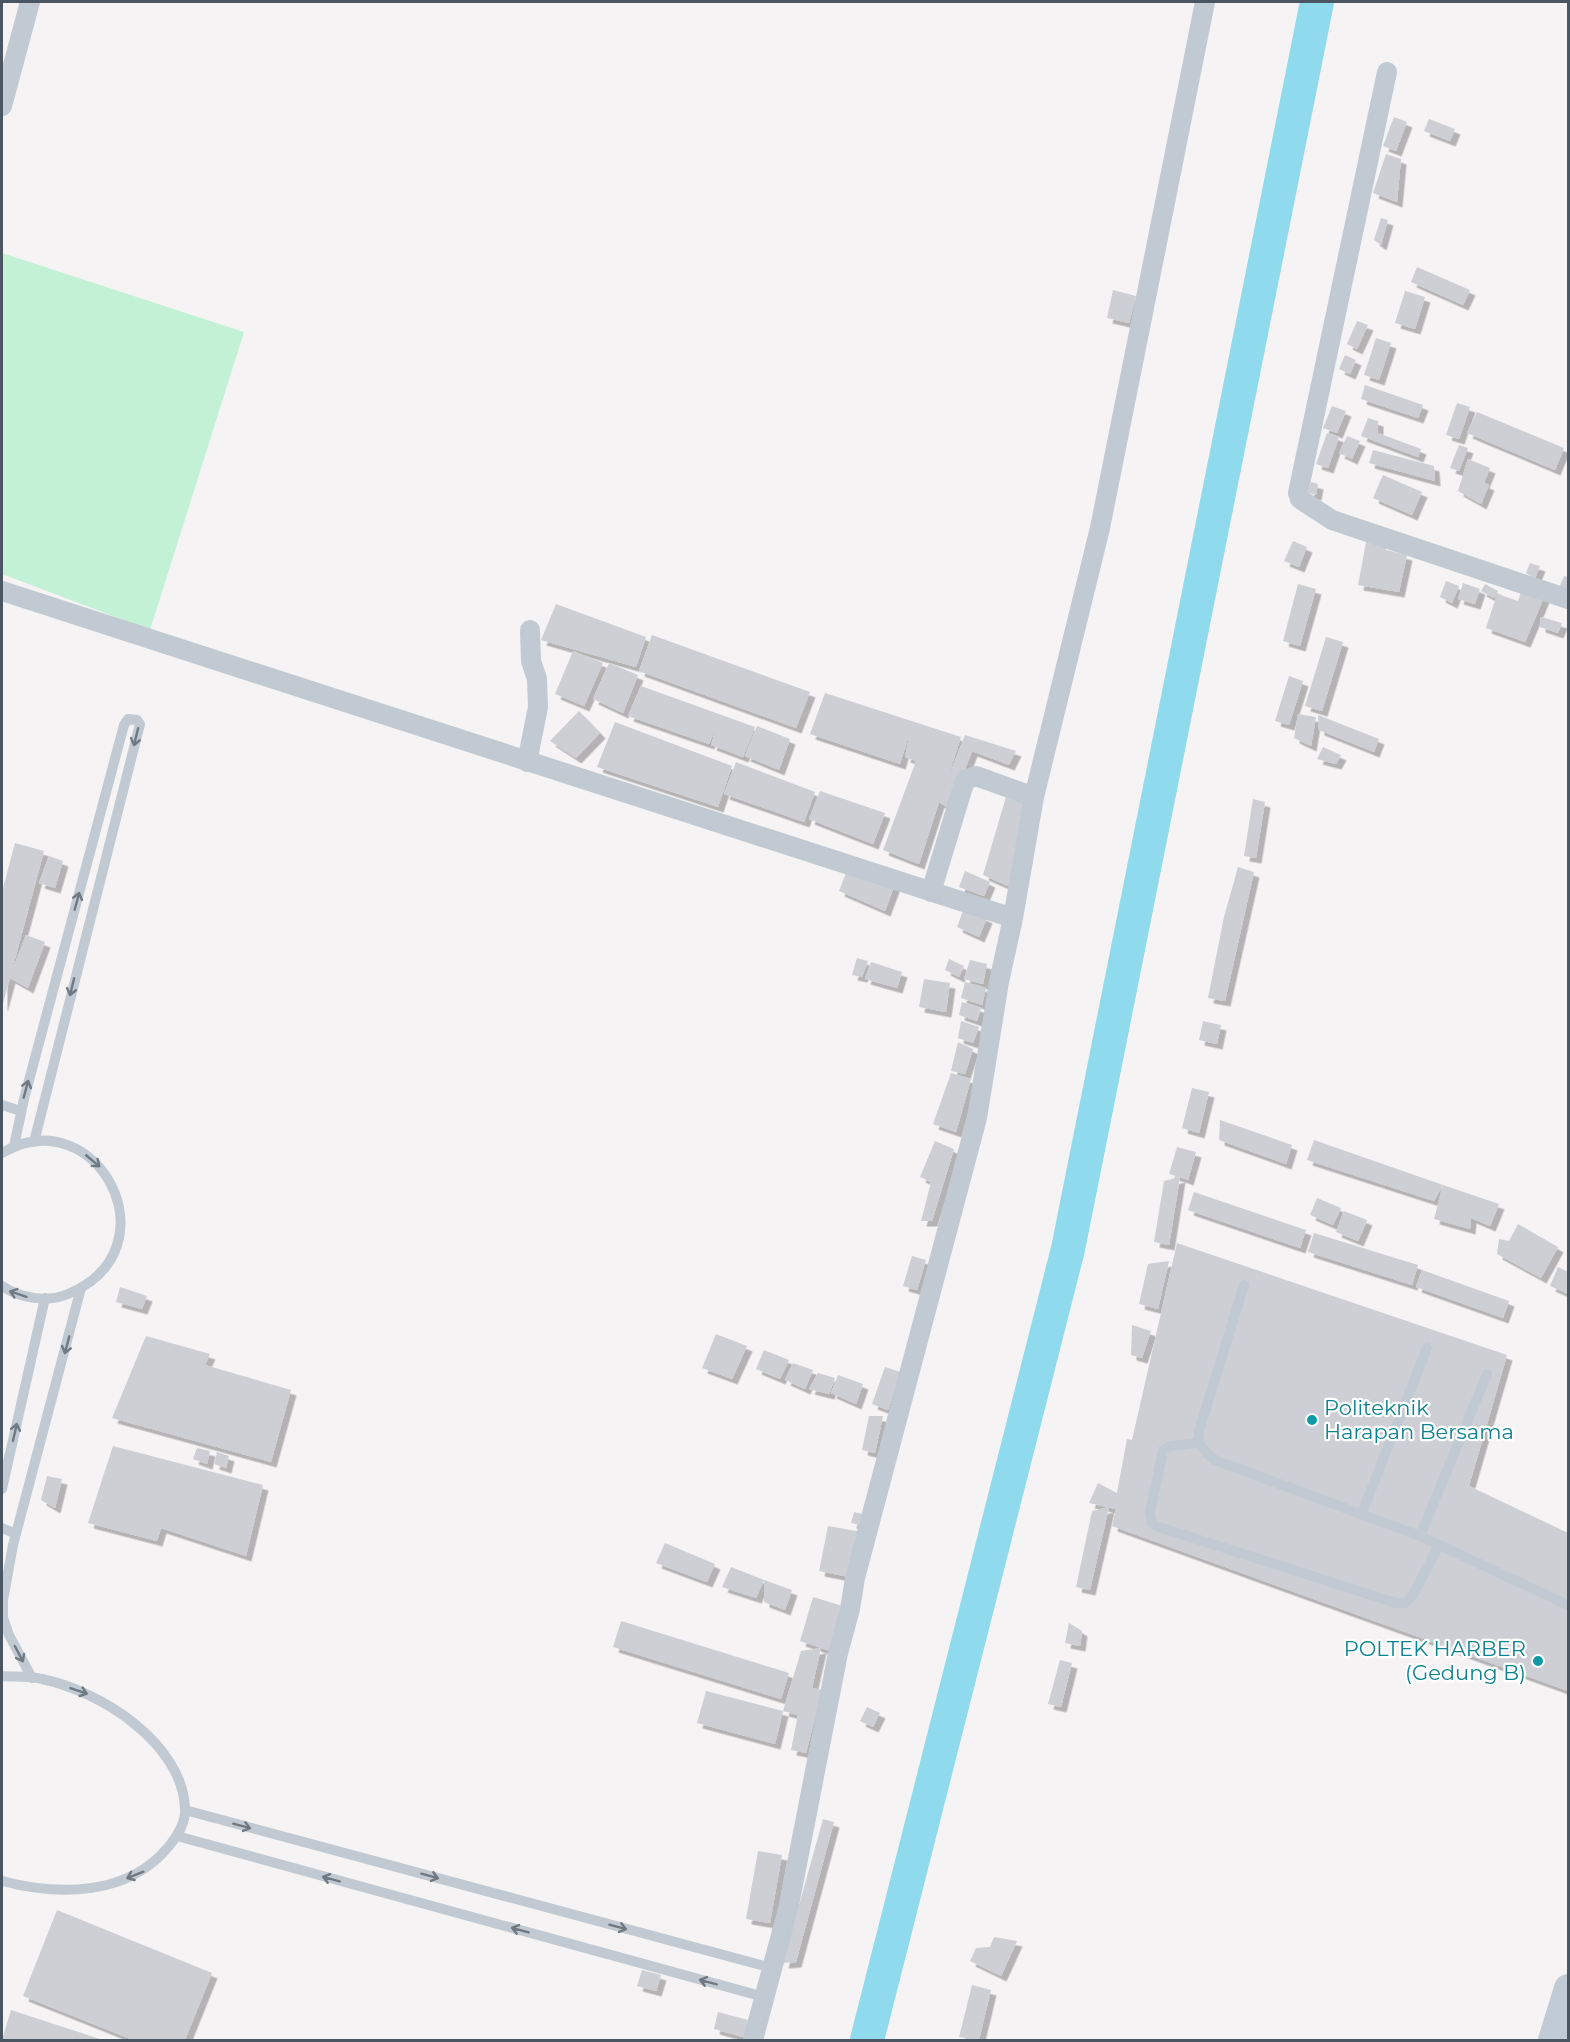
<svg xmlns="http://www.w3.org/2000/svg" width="1570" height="2042" font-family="Montserrat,sans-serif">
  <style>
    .green { fill: #c3f1d5 }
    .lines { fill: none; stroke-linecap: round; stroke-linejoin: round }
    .river { stroke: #90daee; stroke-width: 34 }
    .building { fill: #cdcfd5; filter: url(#shadow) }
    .lane { stroke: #c1cad2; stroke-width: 10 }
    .street { stroke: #c1cad2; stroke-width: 20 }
    .secondary { stroke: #c1cbd6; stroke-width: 28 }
    .oneway { stroke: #6e7983 }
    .culture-dot { fill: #0f9aa8; stroke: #fff; stroke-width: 2 }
    .labels { text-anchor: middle; stroke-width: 4.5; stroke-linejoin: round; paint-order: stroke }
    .culture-label { font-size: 21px; fill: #0d838f; stroke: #fff; text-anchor: start }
  </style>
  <defs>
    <filter id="shadow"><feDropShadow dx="5.5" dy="5.5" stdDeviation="0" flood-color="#0004"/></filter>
  </defs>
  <rect width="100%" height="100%" fill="#f5f3f3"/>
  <path class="green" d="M2 253 244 332 150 630 2 574Z"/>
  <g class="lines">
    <path class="river" d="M867 2040 1068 1249 1317 2"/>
  </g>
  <path class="building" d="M1394 117 1407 122 1396 151 1383 146Z
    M1429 119 1455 129 1450 141 1424 131Z
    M1386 154 1401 159 1397 202 1373 193Z
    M1381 218 1388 220 1381 245 1374 240Z
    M1417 267 1470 290 1463 305 1411 282Z
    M1113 290 1136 296 1129 323 1107 318Z
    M1405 291 1425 297 1415 329 1395 323Z
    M1357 321 1368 325 1357 349 1347 344Z
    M1376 338 1391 343 1379 380 1364 375Z
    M1345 355 1356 360 1350 374 1339 369Z
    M1365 385 1423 405 1418 418 1361 399Z
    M1457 403 1470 407 1459 439 1446 435Z
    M1332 406 1346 411 1337 433 1323 428Z
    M1477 412 1564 448 1555 470 1467 433Z
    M1368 418 1378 421V433L1421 449 1418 457 1361 436Z
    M1327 433 1339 437 1328 468 1316 464Z
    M1347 436 1360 441 1352 459 1339 453Z
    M1459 445 1468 448 1459 471 1450 468Z
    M1373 450 1434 466 1435 481 1369 463Z
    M1468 459 1490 468 1484 483 1489 485 1481 504 1458 491Z
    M1383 475 1422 492 1412 515 1373 498Z
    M1311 482 1318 484 1316 495 1308 493Z
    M1293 541 1307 547 1299 567 1284 561Z
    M1366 542 1387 546 1386 550 1407 555 1399 592 1358 585Z
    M1530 563 1540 566 1535 578 1526 573Z
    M1564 576 1568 577V593L1558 590Z
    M1446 581 1459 586 1452 603 1440 597Z
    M1463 583 1480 589 1475 604 1458 599Z
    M1298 584 1316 589 1300 646 1283 641Z
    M1485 584 1498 591 1494 598 1481 591Z
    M1521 592 1545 595 1525 642 1486 628 1497 594 1518 601Z
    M556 604 646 637 636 667 541 640Z
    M1541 617 1562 623 1558 633 1540 627Z
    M652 635 810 692 796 728 639 671Z
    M1326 637 1343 642 1322 711 1305 706Z
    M573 651 603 663 584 706 555 694Z
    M609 663 638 675 623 713 593 699Z
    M1289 676 1303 681 1289 725 1275 721Z
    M641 686 755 727 743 757 711 745 719 720 709 744 628 716Z
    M825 693 961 737 944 789 965 735 1016 751 1009 765 972 751 950 809 939 802 919 864 883 850 916 761 905 757 911 728 900 764 810 734Z
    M579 711 600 733 576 758 550 741Z
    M1298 714 1316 717 1311 746 1294 738Z
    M1318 715 1379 739 1374 752 1319 730Z
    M615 722 732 766 718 807 597 767Z
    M757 726 790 739 779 770 745 756Z
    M1323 747 1341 755 1336 764 1317 759Z
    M736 762 815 792 804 822 724 794Z
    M1008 790 1030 798 1008 886 983 875Z
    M820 791 885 813 873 844 809 819Z
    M1253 799 1265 802 1256 858 1244 856Z
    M15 843 44 851 11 974 26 935 45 942 28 988 10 978 2 1007V892Z
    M49 856 63 861 55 888 39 883Z
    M1238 867 1254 872 1225 1001 1208 998 1224 917Z
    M848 868 895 884 885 911 839 891Z
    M965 871 990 882 984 896 959 887Z
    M964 908 987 918 979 937 957 927Z
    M857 958 868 961 862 977 852 975Z
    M949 959 964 966 959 977 945 970Z
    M970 960 987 964 983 984 964 979Z
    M871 962 902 972 897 988 865 979Z
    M924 979 950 983 946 1012 919 1007Z
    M965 982 986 988 982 1005 961 998Z
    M962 1002 981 1008 977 1021 959 1015Z
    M961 1021 979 1027 973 1043 958 1038Z
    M1203 1021 1221 1025 1217 1044 1199 1040Z
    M958 1042 973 1049 965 1074 951 1071Z
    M951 1073 971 1079 956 1132 933 1124Z
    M1192 1088 1209 1092 1199 1133 1182 1128Z
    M1220 1120 1292 1145 1286 1164 1219 1140Z
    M1314 1140 1443 1185 1434 1201 1307 1160Z
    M935 1141 954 1149 932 1221H921L931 1182 920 1177Z
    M1177 1147 1196 1152 1188 1180 1180 1177 1169 1245 1154 1242 1164 1181 1180 1177 1169 1174Z
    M1443 1185 1499 1204 1490 1226 1471 1218 1470 1229 1434 1219Z
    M1194 1192 1306 1230 1300 1248 1188 1210Z
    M1317 1198 1341 1208 1333 1225 1310 1215Z
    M1344 1211 1367 1220 1358 1241 1336 1232Z
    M1518 1224 1558 1247 1541 1278 1497 1254 1499 1239 1509 1241Z
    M1314 1233 1418 1265 1412 1285 1308 1252Z
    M1177 1243 1507 1355 1469 1486 1568 1533V1691L1112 1526 1116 1509 1089 1503 1098 1483 1117 1493 1127 1439 1132 1440Z
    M912 1256 926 1260 917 1290 903 1286Z
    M1169 1261 1158 1309 1139 1304 1148 1264Z
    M1558 1267 1568 1272V1294L1550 1286Z
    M1422 1270 1509 1301 1503 1318 1416 1287Z
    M120 1287 147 1296 142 1309 116 1302Z
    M1132 1325 1151 1331 1142 1358 1131 1355Z
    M716 1334 747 1346 732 1379 702 1368Z
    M146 1336 210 1354 205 1365 291 1390 271 1462 112 1418Z
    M764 1350 789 1360 780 1379 756 1369Z
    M793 1363 813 1370 805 1389 785 1380Z
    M885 1367 901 1372 888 1410 872 1404Z
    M818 1373 835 1378 829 1394 809 1389Z
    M838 1375 863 1384 856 1404 831 1393Z
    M869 1416H883L875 1453 862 1450Z
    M113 1446 263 1485 246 1556 161 1528 157 1541 88 1523Z
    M197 1448 210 1451 207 1464 193 1459Z
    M217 1452 229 1456 226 1468 214 1464Z
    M47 1476 62 1479 55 1508 41 1500Z
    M1109 1507 1090 1590 1076 1587 1092 1511Z
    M854 1512 867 1515 864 1526 851 1523Z
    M828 1526 862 1532 854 1578 819 1571Z
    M665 1543 715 1564 707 1582 656 1563Z
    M731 1567 764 1580 792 1590 785 1610 764 1602V1580L756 1598 722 1587Z
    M813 1597 849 1608 836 1652 821 1648 812 1688 822 1690 806 1753 791 1750 798 1715 783 1711 801 1651 821 1648 800 1641Z
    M621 1621 789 1673 781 1699 613 1647Z
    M1069 1623 1082 1631 1080 1646 1065 1643Z
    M1060 1660 1072 1663 1061 1707 1048 1704Z
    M706 1691 783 1711 775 1744 697 1723Z
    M867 1707 880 1713 873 1727 860 1721Z
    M823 1819 834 1822 796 1962 783 1963Z
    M758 1851 782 1855 770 1923 746 1919Z
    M57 1910 212 1973 185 2040H133L23 1996Z
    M994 1937 1017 1941 1001 1976 970 1961 976 1948 990 1947Z
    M642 1970 661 1975 656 1991 637 1986Z
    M972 1985 991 1990 979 2040 959 2037Z
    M11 2010 103 2040H2Z
    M718 2012 748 2020 743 2037 714 2029Z"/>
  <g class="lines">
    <path class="lane" d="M2 1105 21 1111
      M14 1146 24 1099 124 725 128 719 137 720 140 724 34 1142
      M2 1153C97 1097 177 1249 68 1294 47 1303 20 1298 2 1286
      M1244 1285 1199 1431C1198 1446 1203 1451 1215 1460L1420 1536 1568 1605
      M1198 1443 1170 1446 1163 1450 1150 1513 1152 1523 1159 1527 1396 1603H1405L1413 1595 1439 1545
      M2 1489 45 1298
      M1362 1513 1427 1348
      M2 1528 16 1534
      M1420 1536 1487 1374
      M2 1676C15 1677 29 1676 42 1679 100 1691 183 1743 185 1809 186 1822 177 1837 169 1846 129 1896 59 1896 2 1881
      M32 1678 9 1635 3 1618V1600L13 1545 81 1288
      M185 1810 772 1968
      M177 1836 764 1997"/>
    <path class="street" d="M1387 72 1298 493 1300 499 1332 520 1568 599
      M2 106 30 2
      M2 591 1013 918
      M527 762 538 707 537 679 531 661 530 630
      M931 892 965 780 976 776 1034 797
      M753 2040 789 1905 838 1653 850 1609 855 1578 977 1118 999 982 1013 918 1034 797 1100 528 1205 2"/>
    <path class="secondary" d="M1552 2040 1568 1988"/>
  </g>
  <defs><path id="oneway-shaft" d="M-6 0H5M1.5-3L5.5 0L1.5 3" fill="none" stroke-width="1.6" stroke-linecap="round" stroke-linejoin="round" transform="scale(1.5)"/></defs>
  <g class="oneway">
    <use href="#oneway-shaft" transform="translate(136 737) rotate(104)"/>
    <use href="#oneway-shaft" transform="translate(77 901) rotate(-75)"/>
    <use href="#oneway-shaft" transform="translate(72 987) rotate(104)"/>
    <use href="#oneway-shaft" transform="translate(26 1089) rotate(-75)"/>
    <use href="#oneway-shaft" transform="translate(93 1161) rotate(40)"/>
    <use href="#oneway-shaft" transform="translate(18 1294) rotate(-162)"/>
    <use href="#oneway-shaft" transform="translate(67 1345) rotate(105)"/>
    <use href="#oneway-shaft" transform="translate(15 1432) rotate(-77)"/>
    <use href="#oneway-shaft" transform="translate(19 1654) rotate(62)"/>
    <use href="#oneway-shaft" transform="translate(79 1691) rotate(19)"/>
    <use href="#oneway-shaft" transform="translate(242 1826) rotate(15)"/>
    <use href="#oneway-shaft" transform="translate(135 1875) rotate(158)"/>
    <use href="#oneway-shaft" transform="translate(430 1876) rotate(15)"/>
    <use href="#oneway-shaft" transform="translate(331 1879) rotate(-165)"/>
    <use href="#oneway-shaft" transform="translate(618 1927) rotate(15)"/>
    <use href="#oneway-shaft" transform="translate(520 1930) rotate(-165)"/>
    <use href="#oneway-shaft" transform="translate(708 1982) rotate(-165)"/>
  </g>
  <g class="culture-dot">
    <circle cx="1312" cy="1420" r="6"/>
    <circle cx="1538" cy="1661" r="6"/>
  </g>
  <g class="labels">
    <g class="culture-label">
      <text x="1324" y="1415">Politeknik<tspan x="1324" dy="24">Harapan Bersama</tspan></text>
      <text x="1526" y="1656" text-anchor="end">POLTEK HARBER<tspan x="1526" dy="24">(Gedung B)</tspan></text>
    </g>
  </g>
  <rect width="1570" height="2042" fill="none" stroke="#4a5661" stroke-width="6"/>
</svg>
